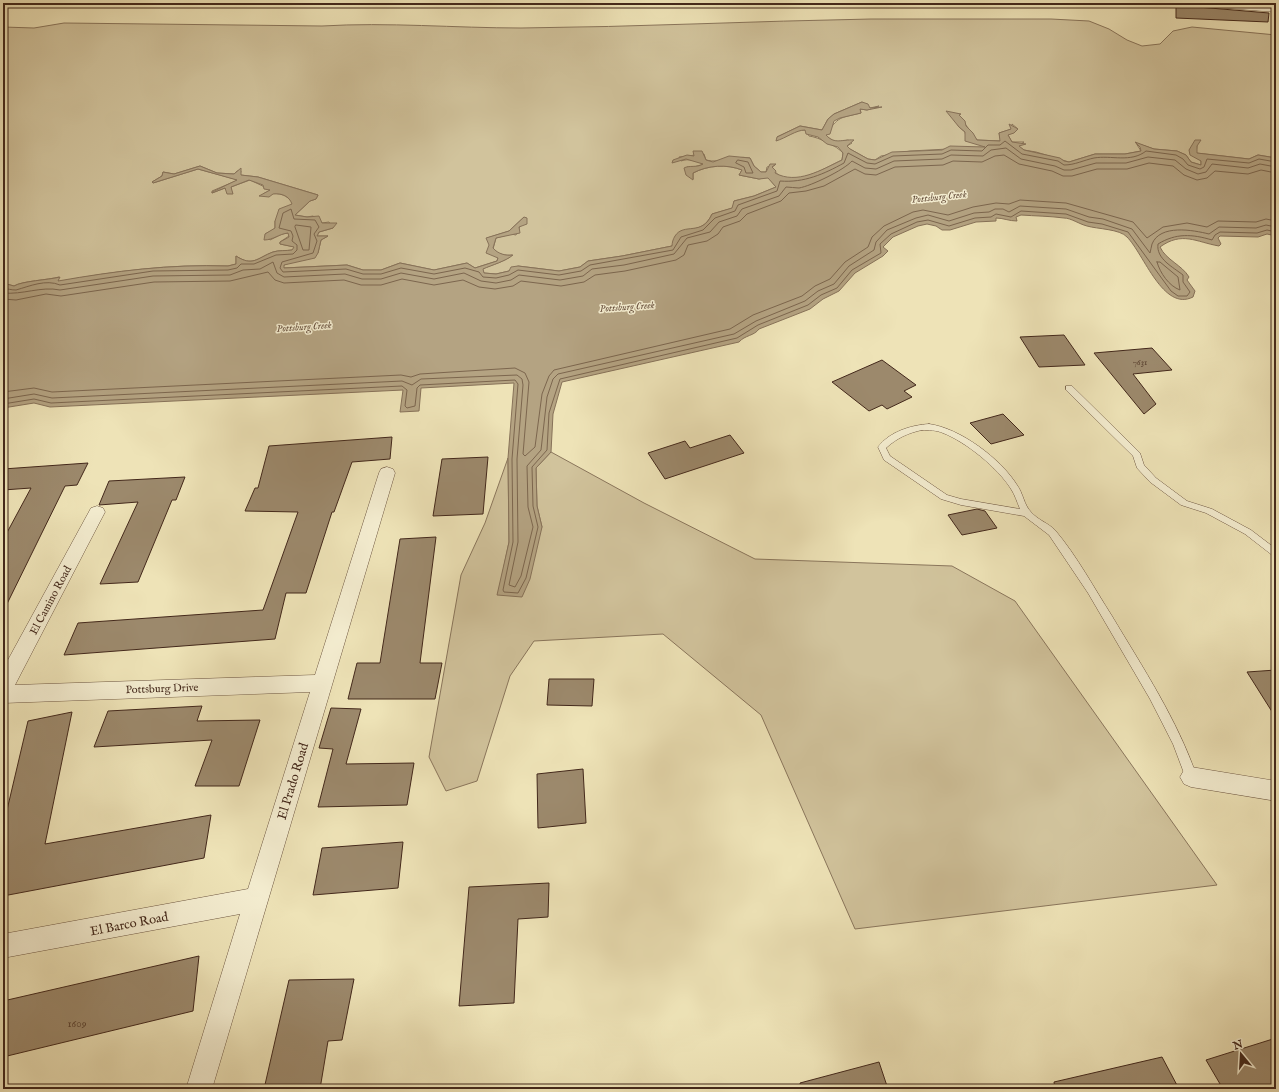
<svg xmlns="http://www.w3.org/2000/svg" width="1279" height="1092" font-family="'IM FELL English',serif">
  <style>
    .green { fill: #d1c39c; stroke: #8a765c }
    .water { fill: #b4a382; stroke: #877259 }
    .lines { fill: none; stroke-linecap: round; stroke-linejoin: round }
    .shore { stroke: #7c664e; stroke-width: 1 }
    .building { fill: #9c896c; stroke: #43281b }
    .service-casing { stroke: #6e5742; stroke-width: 1 }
    .minor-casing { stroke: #6e5742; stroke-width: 1 }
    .service { fill: #f4edd0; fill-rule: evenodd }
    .minor { fill: #f4edd0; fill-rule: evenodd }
    .labels { text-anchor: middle; stroke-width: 3; stroke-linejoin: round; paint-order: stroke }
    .number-label { font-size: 9px; fill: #59402f }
    .far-water-label { font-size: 10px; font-style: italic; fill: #654d3a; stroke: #f4edd0 }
    .street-label { font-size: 11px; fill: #43281b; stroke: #f4edd0 }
    .near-number-label { font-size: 11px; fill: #59402f }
    .near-street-label { font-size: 13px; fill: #43281b; stroke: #f4edd0 }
  </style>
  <rect width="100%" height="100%" fill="#eee3b7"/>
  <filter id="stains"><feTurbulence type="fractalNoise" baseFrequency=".005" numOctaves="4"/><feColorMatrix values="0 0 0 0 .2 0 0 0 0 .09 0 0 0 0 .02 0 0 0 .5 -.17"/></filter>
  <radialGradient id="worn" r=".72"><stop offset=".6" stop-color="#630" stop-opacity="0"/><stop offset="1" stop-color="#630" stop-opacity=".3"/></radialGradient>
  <path class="green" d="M871 19H1051L1089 21 1109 29 1127 40 1142 46 1160 44 1173 31 1192 27 1276 35V158L1258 155 1249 159 1196 153 1197 146H1193L1189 150 1201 161V165L1191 162 1186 155 1177 151 1154 149 1136 143 1141 151 1125 154H1095L1069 162 1036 152 1024 150 1018 146 1024 142H1012L1008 135 1018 129 1012 124V129L999 133 1001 141 977 140 957 113 955 120 959 127 965 132 966 137 986 147 910 151 881 156 875 160 868 159 850 149 847 146 852 143 848 140C838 142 833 143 826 135 838 116 840 118 861 113L860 109 867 110 879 106 870 108 862 102 834 114 828 119 822 130 800 126 777 137 800 130H806L809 136C818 137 837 146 843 153L842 160C823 169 785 193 772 167L775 165 767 167 766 172H761L754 166 750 158C733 155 720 164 706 160L704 154 679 157 681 161C689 158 696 161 704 164L694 167H687L693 179V173C708 165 727 164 742 170L739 175 759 179 768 177 776 187 754 196 734 201 733 208 712 214C700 240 681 218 672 246L622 256 588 261 580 267 559 271 518 266 509 271 496 274 484 273 482 269C491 265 507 261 512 255 505 256 498 254 493 249L496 238 511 234 516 235 524 217 509 231 487 238 498 257 497 261 475 268 467 263 434 270 400 263 381 270H363L347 265 283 268 284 265 318 253 321 240 328 236H317L319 232 333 228 329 222 322 223 313 216 307 217 295 215 310 201 316 199 318 195 258 177 240 175 241 171H237L234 174 217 173 200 166 174 174 163 172 162 176 152 182 153 183 198 169 238 180 212 191V193L225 188 232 194 231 187 250 180 271 190 263 194C275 193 286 192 293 204L275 221V229L265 234 270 240 282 234 288 233 289 236 280 242V244L295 247 292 250C286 251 279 250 273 252 257 258 253 267 236 256V264L228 266C170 264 114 271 57 282L59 277C48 280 22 281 14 286L3 283V27L34 28 64 23 322 26C388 22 455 28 521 28 638 27 754 21 871 19Z
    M551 452 644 503 755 559 952 566 1015 601 1217 885 855 929 761 715 663 634 534 641 510 676 477 781 446 791 429 757 461 575 485 523 508 458 509 542 498 595 542 527 537 506 536 468Z"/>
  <path class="water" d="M862 102 868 104 870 108 882 107 867 110 860 109 861 113 840 118 834 121 830 134 826 135C835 145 842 139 854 140L847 146 850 149 868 159 875 160 892 152 942 150 950 146 985 147 965 141V132L959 127 946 111 961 114 959 115 965 121 966 126 973 133 977 140 1000 141 999 133 1011 129 1009 124 1018 129 1014 133 1008 135 1012 142 1026 144 1019 146 1024 150 1060 158 1064 161 1069 162 1095 154H1125L1141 151 1140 147 1135 142 1154 149 1177 151 1186 155 1191 162 1201 165V161L1190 155 1189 150 1195 140H1201L1197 146V153L1249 159 1258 155 1276 158V236L1267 234 1258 237 1220 236 1218 238 1221 244 1219 246C1196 242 1182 231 1160 247 1166 260 1182 265 1189 277L1187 280 1195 291 1193 297C1163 312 1144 254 1127 237 1120 229 1097 229 1087 226 1079 224 1071 218 1064 218 1049 216 1035 216 1021 215L1016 217 1017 221C1009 221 1003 218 996 218V221L976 222 950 230H942L936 226 927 224 918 226 893 237 883 247 888 251 883 256 855 273 839 291 823 299 810 309 759 329C754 336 745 335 739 342L562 382 553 414 551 452 536 468 537 506 542 527 530 579 522 597 497 595 509 542 508 458 514 383 421 388 419 411 400 412 403 390 50 407 34 403 3 408V283L14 286C22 281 48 280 60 277L58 281C115 271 170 264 228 266L236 264V256C253 267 257 258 273 252 279 250 286 251 292 250L294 247 280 244V242L289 237 288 233C279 234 273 240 264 240L265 234 275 228V221L279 209 292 204C289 196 282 193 273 194L269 197 259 196 270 190 264 189 263 185 249 180 231 187 233 194H227L225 188 212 193V192L237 180 198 169 153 183 152 182 162 176 163 172 174 174 200 166 217 173 234 174 241 168V175L258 177 318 195 316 199 310 201 295 215 307 217 319 216 322 223H337L333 228 319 232 317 236H328L321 240 318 253 315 258 284 265V268L347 265 363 270H381L400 263 434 270 467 263 475 268 497 261 498 258 486 253 489 245 486 238 509 231 524 217 527 218V224L519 227 520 233 496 238 493 248C498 254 506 256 513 255 506 261 492 265 483 269L484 273 496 274 509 271 511 267 518 266 559 271 580 267 588 261 622 256 672 246C672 243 673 239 675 236 684 222 702 237 712 214L732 208 734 201 754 196 776 187 768 178 759 179 739 175 742 170C727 164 708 165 693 173V180L686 175 684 168C689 165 697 168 703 164L686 159 672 163 673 160 687 155 694 156 693 151H702L706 160 713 162 729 156 750 158 754 166 761 172H766L770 164H776L772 167 776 171 775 173C797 185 821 170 842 160L843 153 838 147 827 144 818 137 806 134 805 130C796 130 786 138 776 141L777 137 800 126 822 130 828 119 834 114Z"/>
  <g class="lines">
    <path class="shore" d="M738 160 748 162 753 173H746L744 167 736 163Z
      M296 225 311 227 309 250H303L295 227Z
      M1157 262H1160L1178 277 1180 290C1169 286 1160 273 1157 262Z
      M3 288C7 289 12 290 16 290 30 286 46 279 60 285L153 271 228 270 237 268 241 264H254L276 255 293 254 297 250V245L292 241 293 236 291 231 279 228 283 213 291 209 294 219 315 220 319 227 314 234 317 241 313 253 282 262 280 268 283 272 346 269 363 274H381L401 268 434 274 465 268 479 272 483 277 496 278 509 275 518 270 559 275 581 271 590 265 673 250 681 237 703 230 715 218 735 211 738 205 777 191 780 181C804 183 824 174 844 163L848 153 867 163 875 164 893 156 942 154 951 150 982 151 988 145H1000L1005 141 1022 154 1058 161 1064 165C1075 165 1084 160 1094 158 1111 155 1131 163 1146 151L1176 155 1183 159 1188 165 1200 169 1204 167 1207 159 1249 163 1259 159 1276 162
      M3 293C23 295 41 286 60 290L153 276 230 275 243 270 260 269 273 262 277 273 284 277 345 274 362 279H381L401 273 434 279 464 273 481 281 496 283 511 280 519 275 560 280 583 276 592 269 624 265 674 254 687 238 710 232 719 222 737 216 742 209 779 196 786 187C790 187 795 188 799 188 811 186 844 170 852 161L865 168 876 169 894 161 942 159 951 155 983 156 991 150 1006 148 1021 159 1055 166 1064 170H1071L1096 163H1126L1148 157 1175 160 1186 169 1198 174 1206 172 1212 164 1248 168 1260 164 1276 167
      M3 299 16 300 46 294 61 296 154 282 230 281 268 272 275 280 284 283 344 280 361 285H381L402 279 434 285 463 280 479 287 495 289 513 286 521 281 561 286 584 282 595 275 625 271 676 260 684 255 688 245 707 241 718 234 723 227 740 221 747 214 781 201 789 193 806 191 824 186 855 169 865 174 876 175 895 167 943 165 953 161 982 162 995 156 1004 155 1019 164 1052 171 1063 176H1072L1097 169H1127L1149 163 1173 166 1184 175 1197 180 1207 178 1215 171 1248 174 1261 170 1276 173
      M3 392 34 388 52 392 401 375 411 377 420 374 515 368 525 373 529 382 523 454 525 456 535 447 542 394 549 376 554 370 730 329 753 315 802 296 815 286 830 279 845 262 868 247 872 237 884 226 913 212 923 210 948 215 973 207 996 203 1009 204 1020 200 1066 203 1133 222 1147 238 1163 227 1187 223 1207 227 1218 221 1256 222 1266 219 1276 221
      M3 399 34 394 52 398 402 381 412 385 421 379 517 375 522 379 523 385 517 459 518 542 509 585 515 587 521 576 533 527 528 507 527 466 541 450 547 397 553 379 558 374 734 334 756 321 805 301 818 291 834 284 849 266 874 250 876 242 887 230 916 218 928 215 949 221 974 213 989 212 995 209H1003L1009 212 1020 206 1066 209 1089 217 1103 219 1132 229 1150 253C1151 250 1151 247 1152 244 1160 224 1193 230 1209 234L1219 227 1256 228 1266 225 1276 227
      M3 404 34 399 51 403 402 386 407 390 405 406 407 408 415 406 417 388 420 385 515 380 518 384 512 459 513 542 503 590 504 592 518 593 526 578 538 527 533 506 532 467 547 450 549 413 560 379 737 338 758 325 808 305 821 295 837 288 852 270 881 253 880 244 891 234 917 222 928 220 949 226 975 218 991 217 996 214 1011 217 1021 211 1066 214 1088 222 1102 224 1128 232 1171 291 1178 296H1187L1190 292 1183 282V275C1173 267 1156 259 1158 244 1176 233 1192 234 1212 240L1215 235 1220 232 1257 233 1267 230 1276 232"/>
  </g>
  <path class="building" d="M1176 3H1181L1186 6 1269 13 1268 22 1176 18Z
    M1064 335 1085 365 1039 367 1020 337Z
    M1152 348 1172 370 1133 374 1156 404 1144 414 1094 353Z
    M882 360 916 385 904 391 912 397 887 409 882 405 869 411 832 382Z
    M1003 414 1024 435 991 444 970 423Z
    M730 435 744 453 665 479 648 453 685 441 690 448Z
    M392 437 390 459 352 462 334 512H332L306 593H286L275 639 64 655 78 623 263 610 298 512 245 511 255 488H258L269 446Z
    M488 457 483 514 433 516 442 459Z
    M88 463 77 485 65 486 3 612V540L31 488 3 490V469Z
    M185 477 176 500H172L138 582 100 584 138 502 99 505 109 481Z
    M977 509 985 511 997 528 962 535 948 515Z
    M436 537 420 663H442L435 699H348L357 663H380L400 539Z
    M1276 670V718L1247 672Z
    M549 679H594L592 706 547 705Z
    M202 706 197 721 260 720 239 786H195L212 740 94 747 108 711Z
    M331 708 361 709 346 764 414 763 407 805 318 807 333 749 319 748Z
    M72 712 45 844 211 815 204 858 3 896V827L28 721Z
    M583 769 586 823 538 828 537 774Z
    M403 842 398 888 313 895 322 848Z
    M549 883 548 917 518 919 514 1003 459 1006 469 887Z
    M199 956 193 1011 3 1057V1001Z
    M354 979 342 1040 328 1041 320 1089H264L289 980Z
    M1276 1038V1089H1223L1206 1060Z
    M1162 1057 1179 1089H1055L1054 1082Z
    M879 1062 888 1089H801L800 1083Z"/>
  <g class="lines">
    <defs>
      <path id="service" d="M1066 386H1072L1140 453 1144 465 1156 478 1187 501 1212 509 1251 530 1276 549V558L1245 534 1206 513 1181 505 1150 482 1137 468 1133 456 1066 390Z
        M929 424C960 428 1001 459 1017 485 1023 493 1024 505 1031 512 1038 520 1048 523 1055 530 1077 556 1094 588 1112 616 1143 668 1177 719 1197 777L1195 781 1191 782 1187 781 1173 744 1150 699 1088 593 1049 535 1024 516 961 505 941 499 884 460 878 447C889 432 911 425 929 424ZM922 430C929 430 936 430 943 433 966 442 998 468 1011 489 1015 495 1017 502 1020 509L961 499 947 495 890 456 886 448C897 438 908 433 922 430Z"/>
      <path id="minor" d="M1182 3H1215L1276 8V12L1186 5Z
        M387 467 393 469 395 473 212 1089H186L240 914 3 958V934L248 889 310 692 3 703V669L91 508 97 506 103 508 105 512 15 685 315 675 379 473 381 469Z
        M1191 767 1276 781V801L1191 787 1184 784 1180 777 1184 770Z"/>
    </defs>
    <use href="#service" class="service-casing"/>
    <use href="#minor" class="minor-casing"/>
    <use href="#service" class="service"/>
    <use href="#minor" class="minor"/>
  </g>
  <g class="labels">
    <g class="number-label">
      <text x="1140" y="365">7631</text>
    </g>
    <g class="far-water-label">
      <text transform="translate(939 196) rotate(-6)" y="4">Pottsburg Creek</text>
      <text transform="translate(627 306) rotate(-4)" y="4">Pottsburg Creek</text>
      <text transform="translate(304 326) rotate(-4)" y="4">Pottsburg Creek</text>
    </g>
    <g class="street-label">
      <text transform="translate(50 600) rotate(-62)" y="4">El Camino Road</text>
      <text transform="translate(162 688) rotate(-2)" y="4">Pottsburg Drive</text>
    </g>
    <g class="near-number-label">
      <text x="77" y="1027">1609</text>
    </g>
    <g class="near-street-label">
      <text transform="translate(292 781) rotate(-73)" y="5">El Prado Road</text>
      <text transform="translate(129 923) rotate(-11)" y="5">El Barco Road</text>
    </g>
  </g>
  <rect width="1279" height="1092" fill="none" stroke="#eee3b7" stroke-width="16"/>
  <rect x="4" y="4" width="1271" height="1084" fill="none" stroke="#43281b" stroke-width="2"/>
  <rect x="8" y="8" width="1263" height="1076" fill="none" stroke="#43281b"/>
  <g transform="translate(1241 1054) rotate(342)" stroke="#f4edd0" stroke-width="3" paint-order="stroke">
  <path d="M0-3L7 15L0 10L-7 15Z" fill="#43281b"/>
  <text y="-6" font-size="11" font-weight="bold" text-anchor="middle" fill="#43281b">N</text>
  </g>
  <rect width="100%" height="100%" filter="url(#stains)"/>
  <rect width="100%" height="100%" fill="url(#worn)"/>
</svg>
